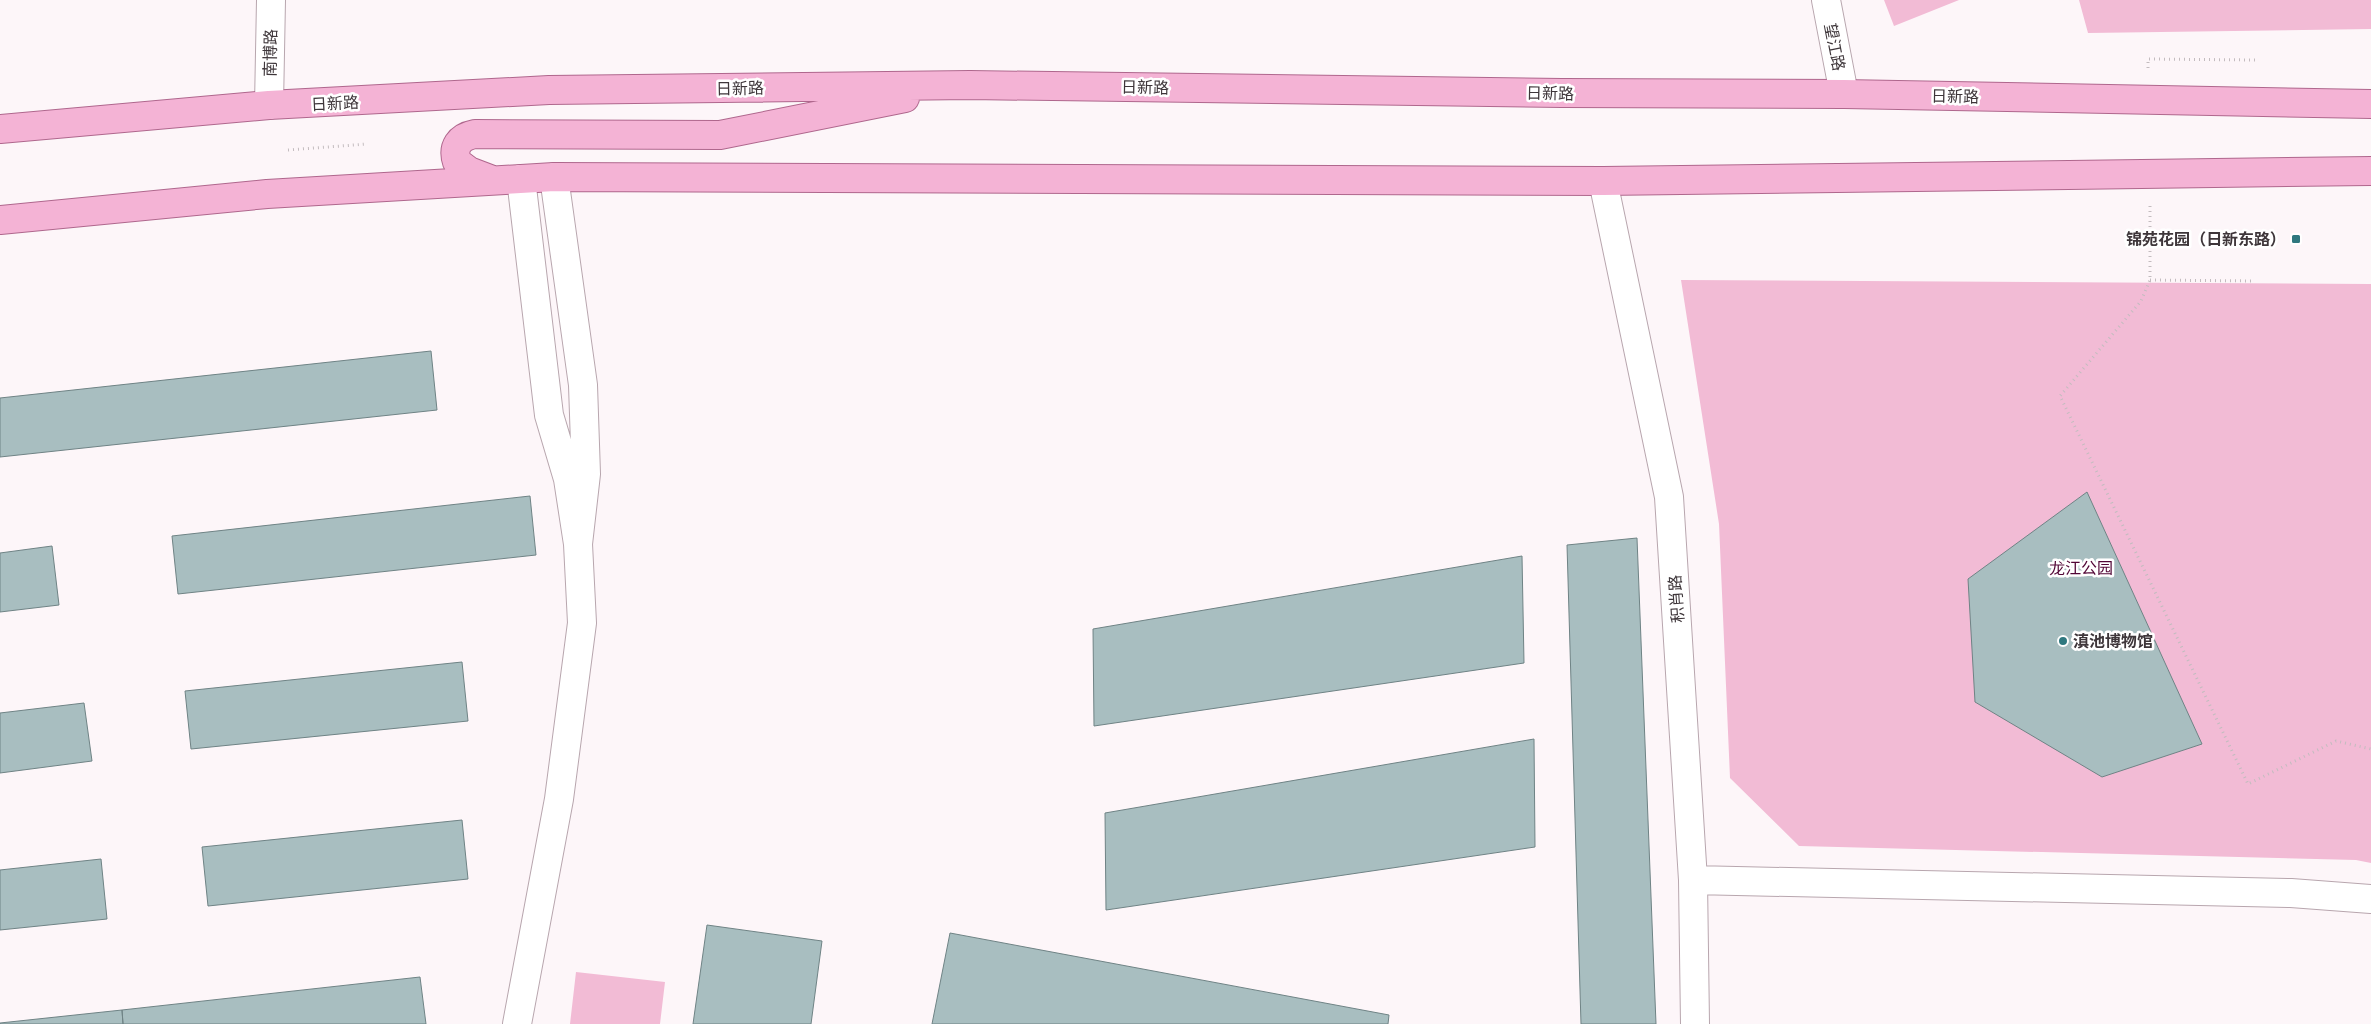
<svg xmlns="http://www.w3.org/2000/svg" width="2371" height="1024" font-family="'Space Grotesk','Noto Sans SC',sans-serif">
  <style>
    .green { fill: #f2bbd5 }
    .building { fill: #a8bec0; stroke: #6f8385 }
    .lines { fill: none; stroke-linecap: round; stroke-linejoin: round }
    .minor-casing { stroke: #b8a6ae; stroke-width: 30 }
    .major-casing { stroke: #af678d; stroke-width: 30 }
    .path { stroke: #c3bcbf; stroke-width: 3; stroke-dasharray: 1 4; stroke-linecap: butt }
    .minor { stroke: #fff; stroke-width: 28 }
    .major { stroke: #f4b3d5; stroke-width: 28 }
    .poi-dot { fill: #2f787f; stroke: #fff; stroke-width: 2 }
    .labels { text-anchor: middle; stroke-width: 5; stroke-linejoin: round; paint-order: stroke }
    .street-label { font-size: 16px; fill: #3e363a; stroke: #fff }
    .poi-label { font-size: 16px; font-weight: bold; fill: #3e363a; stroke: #fff; text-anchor: end }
    .park-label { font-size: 16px; fill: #510535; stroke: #fff }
  </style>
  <rect width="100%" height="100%" fill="#fdf6f9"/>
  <path class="green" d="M1884 0H1959L1894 26Z
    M2079 0H2371V29L2088 33Z
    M1681 280 2371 284V863L2356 860 1799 846 1730 778 1719 524Z
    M576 972 665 982 660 1024H570Z"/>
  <path class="building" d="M431 351 437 410 0 457V398Z
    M2087 492 2202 744 2102 777 1975 702 1968 579Z
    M530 496 536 555 178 594 172 536Z
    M1637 538 1656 1024H1581L1567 545Z
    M52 546 59 605 0 612V553Z
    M1522 556 1524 663 1094 726 1093 629Z
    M462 662 468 721 191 749 185 691Z
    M84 703 92 761 0 773V713Z
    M1534 739 1535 847 1106 910 1105 813Z
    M462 820 468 879 208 906 202 847Z
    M101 859 107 919 0 930V870Z
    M707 925 822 941 811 1024H693Z
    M950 933 1389 1015 1388 1024H932Z
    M420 977 426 1024H123L122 1010Z
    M122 1010 123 1024H0V1023Z"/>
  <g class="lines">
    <defs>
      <path id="minor" d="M1826 0 1844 94
        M269 105 271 0
        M521 179 549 415 568 479 578 544 586 474 583 385 554 177
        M1603 181 1669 497 1693 880 1695 1024
        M1693 880 2291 893 2371 899
        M517 1024 559 799 582 623 578 544"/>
      <path id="major" d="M0 129 269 105 549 90 970 85 1562 93 1844 94 2371 104
        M490 179 469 171 457 162C452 147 459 137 475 134L720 135 905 98
        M0 220 267 194 554 177 1603 181 2371 171"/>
    </defs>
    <use href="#minor" class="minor-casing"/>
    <use href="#major" class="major-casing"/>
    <path class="path" d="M2148 68V59L2255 60
      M288 150 367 144
      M2150 206V280L2141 301 2060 396 2248 784 2336 741 2371 749
      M2150 280 2255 281"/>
    <use href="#minor" class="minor"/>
    <use href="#major" class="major"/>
  </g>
  <g class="poi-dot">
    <rect x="2291" y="234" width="10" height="10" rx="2.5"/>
    <circle cx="2063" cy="641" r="5"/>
  </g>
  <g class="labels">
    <g class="street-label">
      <text transform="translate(1835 47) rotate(79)" y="6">望江路</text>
      <text transform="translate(270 53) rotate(-89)" y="6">南博路</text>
      <text transform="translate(1145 87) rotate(1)" y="6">日新路</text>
      <text transform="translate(740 88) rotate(-1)" y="6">日新路</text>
      <text transform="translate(1550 93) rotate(1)" y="6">日新路</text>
      <text transform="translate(1955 96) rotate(1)" y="6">日新路</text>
      <text transform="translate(335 103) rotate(-3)" y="6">日新路</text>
      <text transform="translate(1676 599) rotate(-94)" y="6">积肖路</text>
    </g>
    <g class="poi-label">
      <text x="2286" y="245">锦苑花园（日新东路）</text>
      <text x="2073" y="647" text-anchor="start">滇池博物馆</text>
    </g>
    <g class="park-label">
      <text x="2081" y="574">龙江公园</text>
    </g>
  </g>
</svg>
